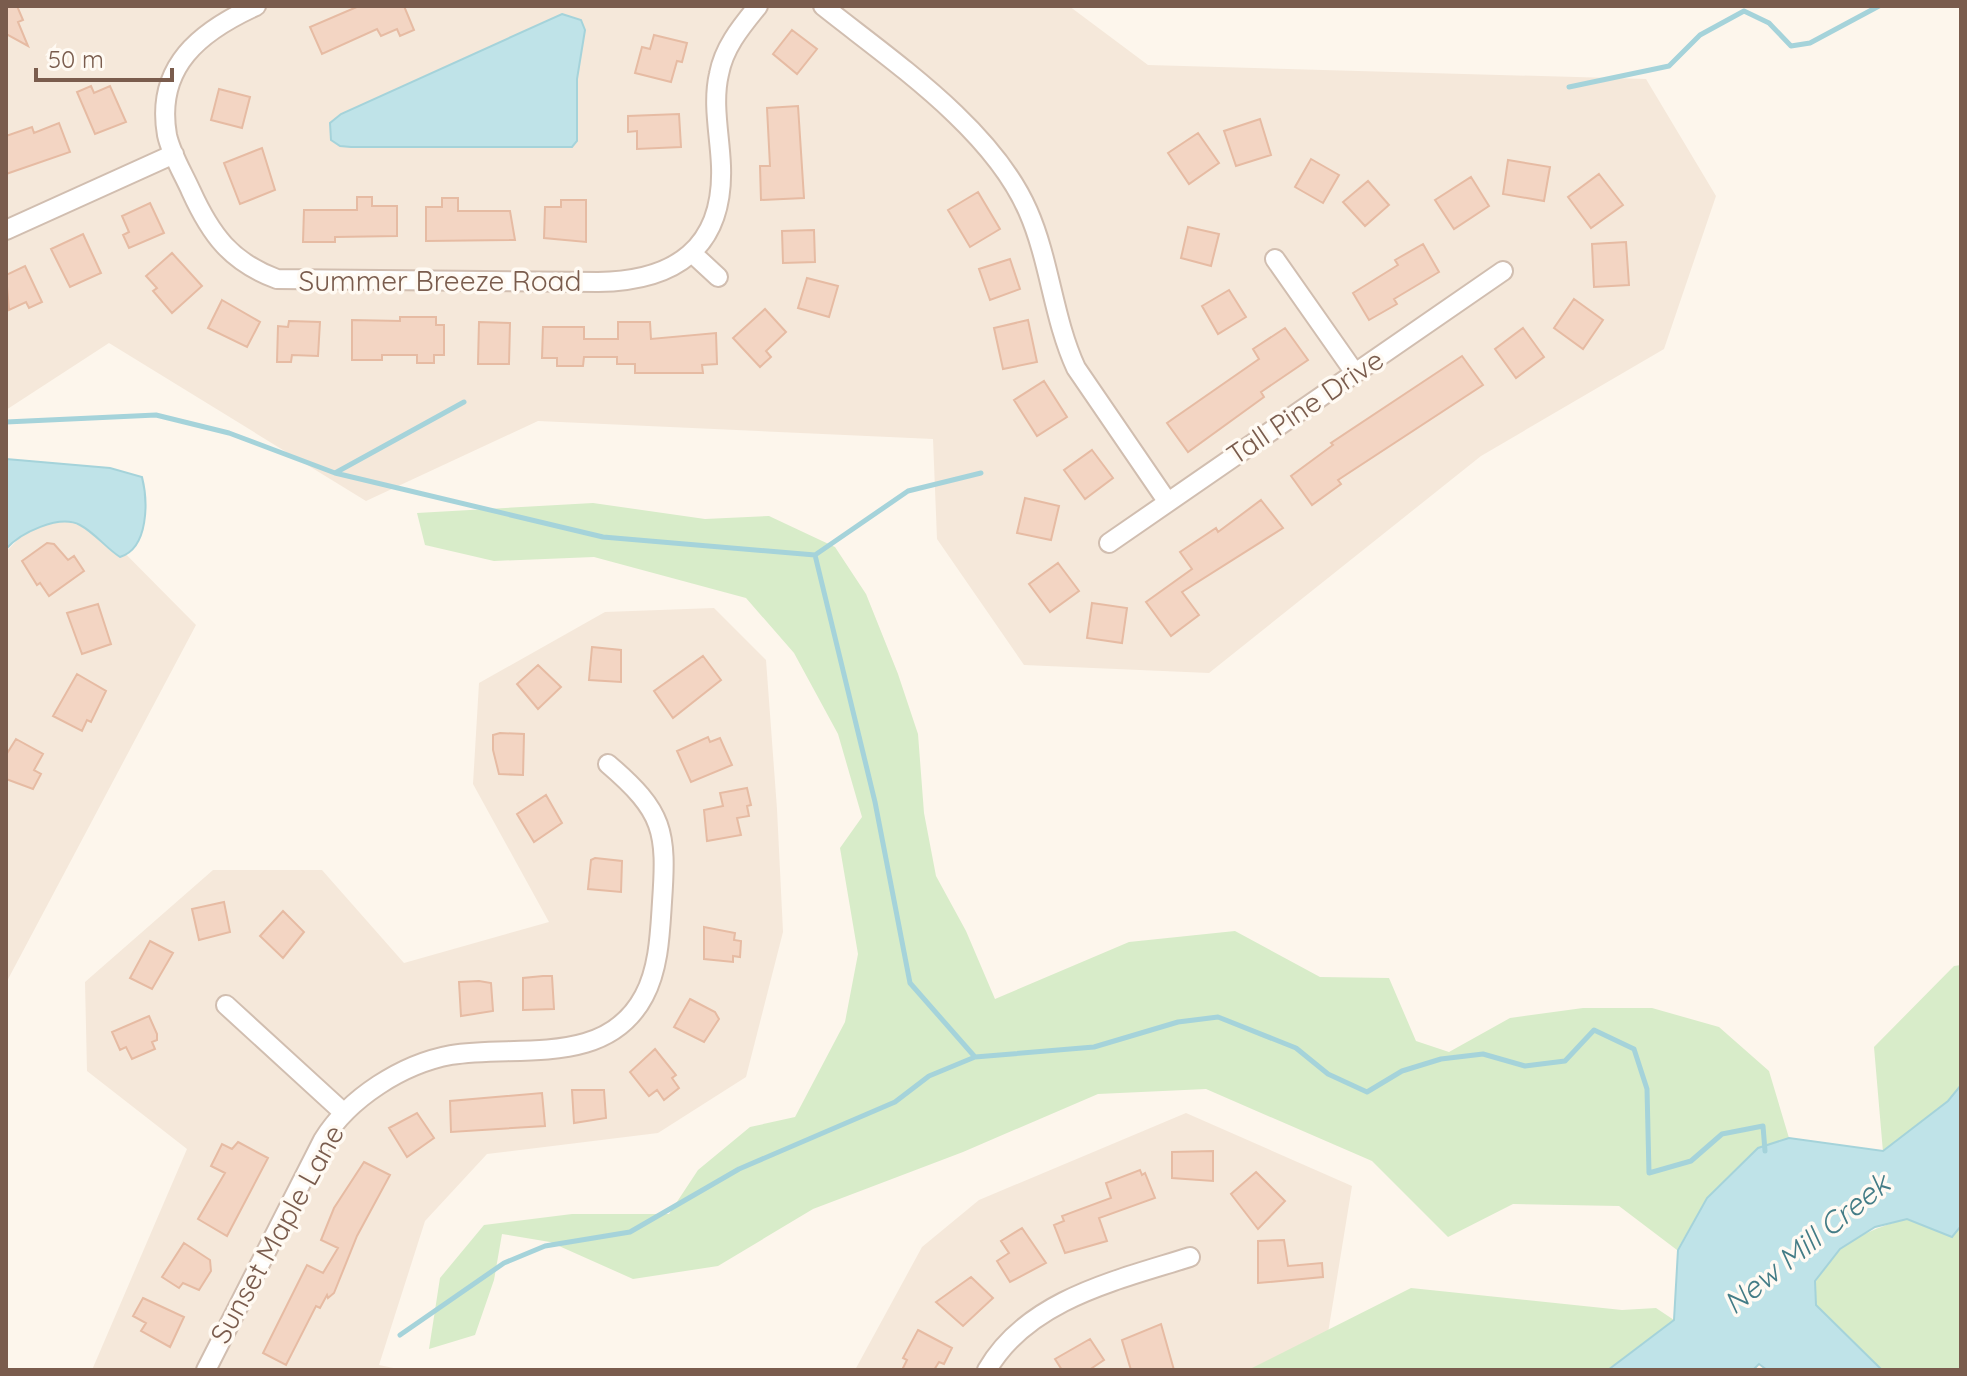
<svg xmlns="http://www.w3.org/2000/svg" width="1967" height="1376" font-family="Quicksand,sans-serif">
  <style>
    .residential { fill: #f5e8da }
    .green { fill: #d8ecc9 }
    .water { fill: #bfe3e8; stroke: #a5d3da; stroke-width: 2 }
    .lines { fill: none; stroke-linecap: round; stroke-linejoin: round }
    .stream { stroke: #a5d3da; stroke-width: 5 }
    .building { fill: #f3d5c3; stroke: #e6bba3; stroke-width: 2 }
    .street-casing { stroke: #d1beb0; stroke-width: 22 }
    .street { stroke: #fff; stroke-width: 18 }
    .labels { text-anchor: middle; stroke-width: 7; stroke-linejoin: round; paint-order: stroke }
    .street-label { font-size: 28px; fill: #7a5c4d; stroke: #fffaf3 }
    .water-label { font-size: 30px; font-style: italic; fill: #437c86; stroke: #fffaf3 }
  </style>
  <rect width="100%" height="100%" fill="#fdf6ec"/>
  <path class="residential" d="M6 6H1069L1148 65 1646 79 1716 196 1664 349 1481 456 1209 673 1024 665 937 539 933 439 538 421 366 501 109 343 6 410Z
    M43 513 92 520 196 625 6 983V552Z
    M714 608 766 660 777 809 783 932 746 1077 658 1133 487 1154 425 1221 379 1365 403 1370H92L187 1149 87 1071 85 982 213 870H322L404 963 549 922 473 784 479 683 605 612Z
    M1186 1113 1352 1186 1328 1333 1264 1370H855L922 1247 979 1200Z"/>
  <path class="green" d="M593 503 705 519 769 516 835 547 866 594 898 674 918 734 924 813 936 876 966 931 995 999 1129 942 1235 931 1320 977 1389 978 1416 1041 1449 1052 1510 1018 1583 1008H1652L1719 1027 1769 1071 1789 1138 1758 1148 1707 1198 1677 1250 1619 1206 1513 1204 1448 1237 1372 1161 1206 1089 1098 1094 963 1152 813 1209 718 1266 633 1279 550 1242 502 1234 494 1280 475 1335 429 1349 440 1278 484 1225 572 1214H669L698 1170 750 1127 795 1117 845 1022 858 954 840 848 862 817 838 734 794 653 746 598 594 557 494 561 425 545 417 513Z
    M1961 965V1085L1948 1101 1883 1152 1874 1047 1954 966Z
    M1907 1219 1952 1237 1961 1226V1370H1882L1816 1305C1815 1298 1813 1286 1816 1280 1831 1244 1873 1228 1907 1219Z
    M1411 1288 1622 1310 1656 1308 1674 1320 1608 1370H1248Z"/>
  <path class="water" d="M562 14 581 20 585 30 577 79V141L572 147H351L340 146 331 140 330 123 341 114Z
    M6 459 110 468 142 477C148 501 149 548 120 557 106 548 95 533 80 525 59 514 20 533 6 549Z
    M1961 1085V1226L1952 1237 1907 1219 1875 1227 1840 1249 1815 1281 1816 1305 1882 1370H1767L1759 1364 1753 1370H1608L1674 1320 1678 1250 1707 1198 1758 1148 1789 1138 1883 1151 1948 1101Z"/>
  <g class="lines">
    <path class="stream" d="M1569 87 1669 66 1700 35 1744 11 1769 23 1791 46 1810 43 1879 6
      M6 422 156 415 229 433 335 473 603 537 815 555 908 491 981 473
      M335 473 464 402
      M815 555 875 802 910 983 975 1057 1094 1047 1178 1022 1218 1017 1296 1048 1328 1074 1367 1092 1402 1071 1441 1059 1483 1054 1525 1066 1565 1061 1594 1030 1634 1049 1647 1089 1649 1173 1691 1161 1722 1134 1763 1126 1765 1151
      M400 1335 504 1263 545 1246 630 1232 739 1169 895 1102 929 1076 975 1057"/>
  </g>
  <path class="building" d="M6 6H17L23 20 18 22 28 46 6 34Z
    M359 6H404L414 30 400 36 397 29 381 36 377 29 322 54 310 27Z
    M792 30 817 49 797 74 773 54Z
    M654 35 687 43 682 62 677 61 671 82 635 73 642 47 650 49Z
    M91 86 94 93 110 86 126 122 95 134 77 92Z
    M219 89 250 97 242 128 211 120Z
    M798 106 804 198 761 200 760 166H770L767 108Z
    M679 114 681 147 637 149V131L628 132V116Z
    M1260 119 1271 155 1236 166 1224 131Z
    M59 123 70 152 6 174V136L32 127 34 133Z
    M1198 133 1219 163 1189 184 1168 153Z
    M262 148 275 190 240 204 224 163Z
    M1311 159 1339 175 1323 203 1295 187Z
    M1508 160 1550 167 1544 201 1503 194Z
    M1599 174 1623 205 1591 228 1568 197Z
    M1471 177 1489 206 1454 229 1435 200Z
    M1368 181 1389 205 1365 226 1343 202Z
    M978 192 1000 229 970 247 948 210Z
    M357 197H372V206H397V236L335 237V242H303L304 210H357Z
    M442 198H458V211H510L515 240 426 241V207H442Z
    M561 200H586V242L544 238 545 207H561Z
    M150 203 164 233 129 248 123 235 129 232 122 216Z
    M1188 227 1219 234 1211 266 1181 258Z
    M814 230 815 262 783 263 782 231Z
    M83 234 101 273 70 287 51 249Z
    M1626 242 1629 285 1594 287 1592 244Z
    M1423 244 1439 272 1394 299 1397 304 1369 320 1353 293 1398 265 1395 260Z
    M172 253 202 286 172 313 153 291 157 288 146 276Z
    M1010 259 1020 289 990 300 979 269Z
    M25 266 42 302 29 308 26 302 9 310 6 275Z
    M807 278 838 286 829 317 798 308Z
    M1229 290 1246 317 1218 334 1202 306Z
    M1574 299 1603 320 1583 349 1554 328Z
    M222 300 260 322 247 347 208 328Z
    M765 309 786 332 766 351 771 357 760 367 733 338Z
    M400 317H436V325H444V355H434V363H417V355H382V360H352V320L400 321Z
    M1028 320 1037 362 1003 369 994 328Z
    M289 321 320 322 318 356 292 355 291 362H277L278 326 288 327Z
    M479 322 510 323 509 364H478Z
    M618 322H650L651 339 716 333 717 364 702 365 703 373H635V364H617V357H584L583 366H557V358H542L543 327H584V339H618Z
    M1285 328 1308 360 1261 392 1264 397 1188 452 1167 423 1259 359 1253 349Z
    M1523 328 1544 357 1516 378 1495 349Z
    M1462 356 1483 385 1338 480 1341 484 1312 505 1291 476 1333 445 1331 443Z
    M1044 381 1067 417 1037 436 1014 400Z
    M1092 450 1113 478 1085 499 1064 470Z
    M1025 498 1059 506 1051 540 1017 533Z
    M1261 500 1283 528 1182 592 1199 615 1171 636 1146 602 1192 569 1180 552 1216 528 1218 532Z
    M47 543 54 544 68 560 74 556 84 571 49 596 40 583 37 585 22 561Z
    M1058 563 1079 591 1050 612 1029 584Z
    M1092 603 1127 608 1122 643 1087 638Z
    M98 604 111 644 82 654 67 613Z
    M592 647 621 650V682L589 680Z
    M703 656 721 680 673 718 654 691Z
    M538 665 561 687 538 709 517 684Z
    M77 674 106 691 91 722 87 720 82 731 53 716Z
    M500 733 524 734 523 775 499 774 493 750V735Z
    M708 737 710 742 720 738 732 765 691 782 677 751Z
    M16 739 43 754 34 770 41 774 33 789 6 779V755Z
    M747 788 751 805 747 806 749 816 737 818 741 835 707 841 704 810 723 806 720 793Z
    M546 795 562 823 534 842 517 814Z
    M595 858 622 861 621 892 588 889 591 860Z
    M224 902 230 932 199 940 192 909Z
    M283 911 304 932 283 958 260 936Z
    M704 927 735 933 734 940 741 941 740 957 733 956V962L704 959Z
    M150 941 173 953 152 989 130 978Z
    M543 976H552L554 1009 523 1010V978Z
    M479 981 491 983 493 1011 461 1016 459 982Z
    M690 999 715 1012 719 1019 704 1042 674 1027Z
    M149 1016 157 1034V1040L152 1042 155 1049 132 1059 126 1047 120 1050 112 1032Z
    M655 1049 676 1075 672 1078 679 1088 664 1100 657 1090 649 1096 630 1072Z
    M572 1090H604L606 1118 574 1123Z
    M542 1093 545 1126 451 1132 450 1101Z
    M417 1113 434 1138 407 1157 389 1128Z
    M238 1142 268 1158 227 1236 198 1219 225 1173 211 1166 222 1144 232 1149Z
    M1213 1151V1181L1172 1178V1152Z
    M364 1162 390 1175 357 1236 334 1293 328 1298 327 1295 320 1308 316 1306 286 1365 263 1353 307 1265 323 1273 338 1248 321 1240 334 1208Z
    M1140 1170 1142 1175 1145 1173 1155 1198 1099 1218 1107 1241 1065 1253 1054 1225 1064 1221 1062 1216 1111 1198 1106 1183Z
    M1256 1172 1285 1201 1258 1229 1231 1194Z
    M1022 1228 1046 1263 1010 1282 997 1261 1009 1253 1001 1241Z
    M1284 1240 1288 1266 1322 1263 1323 1277 1258 1283V1241Z
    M184 1243 210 1260 211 1271 199 1290 183 1283 179 1288 162 1277Z
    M971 1277 993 1298 963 1326 936 1302Z
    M143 1298 184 1317 170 1347 141 1331 146 1323 133 1316Z
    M1161 1324 1174 1370H1131L1122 1340Z
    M918 1330 952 1348 944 1364 939 1362 934 1370H902L907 1360 903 1358Z
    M1090 1339 1104 1360 1089 1370H1062L1055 1359Z"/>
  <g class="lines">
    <defs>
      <path id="street" d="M256 6C201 31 155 66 167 135 171 154 183 173 191 191 211 235 231 262 277 279L598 282C675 281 724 248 721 166 720 136 712 104 719 74 724 47 741 27 758 6
        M823 6C892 61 992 128 1028 211 1050 261 1053 318 1076 368L1167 501
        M6 230 174 154
        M692 253 718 277
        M1275 259 1355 373
        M1109 543 1503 271
        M226 1005 344 1113
        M206 1370 323 1140C349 1098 402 1064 451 1055 517 1044 606 1068 644 996 659 968 660 933 662 902 667 831 664 812 608 764
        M987 1370C1028 1299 1118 1280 1190 1257"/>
    </defs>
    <use href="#street" class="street-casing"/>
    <use href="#street" class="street"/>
  </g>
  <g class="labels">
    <g class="street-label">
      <text x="440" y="291">Summer Breeze Road</text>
      <text transform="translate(1305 407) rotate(-34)" y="10">Tall Pine Drive</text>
      <text transform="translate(277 1234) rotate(-61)" y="10">Sunset Maple Lane</text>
    </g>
    <g class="water-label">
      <text transform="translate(1807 1244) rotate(-39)" y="10">New Mill Creek</text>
    </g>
  </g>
  <rect width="1967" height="1376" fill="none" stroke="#7a5c4d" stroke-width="16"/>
  <path d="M36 68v12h136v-12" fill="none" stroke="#7a5c4d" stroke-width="4"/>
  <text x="48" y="68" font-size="24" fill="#7a5c4d" stroke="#fffaf3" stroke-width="6" paint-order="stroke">50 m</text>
</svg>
